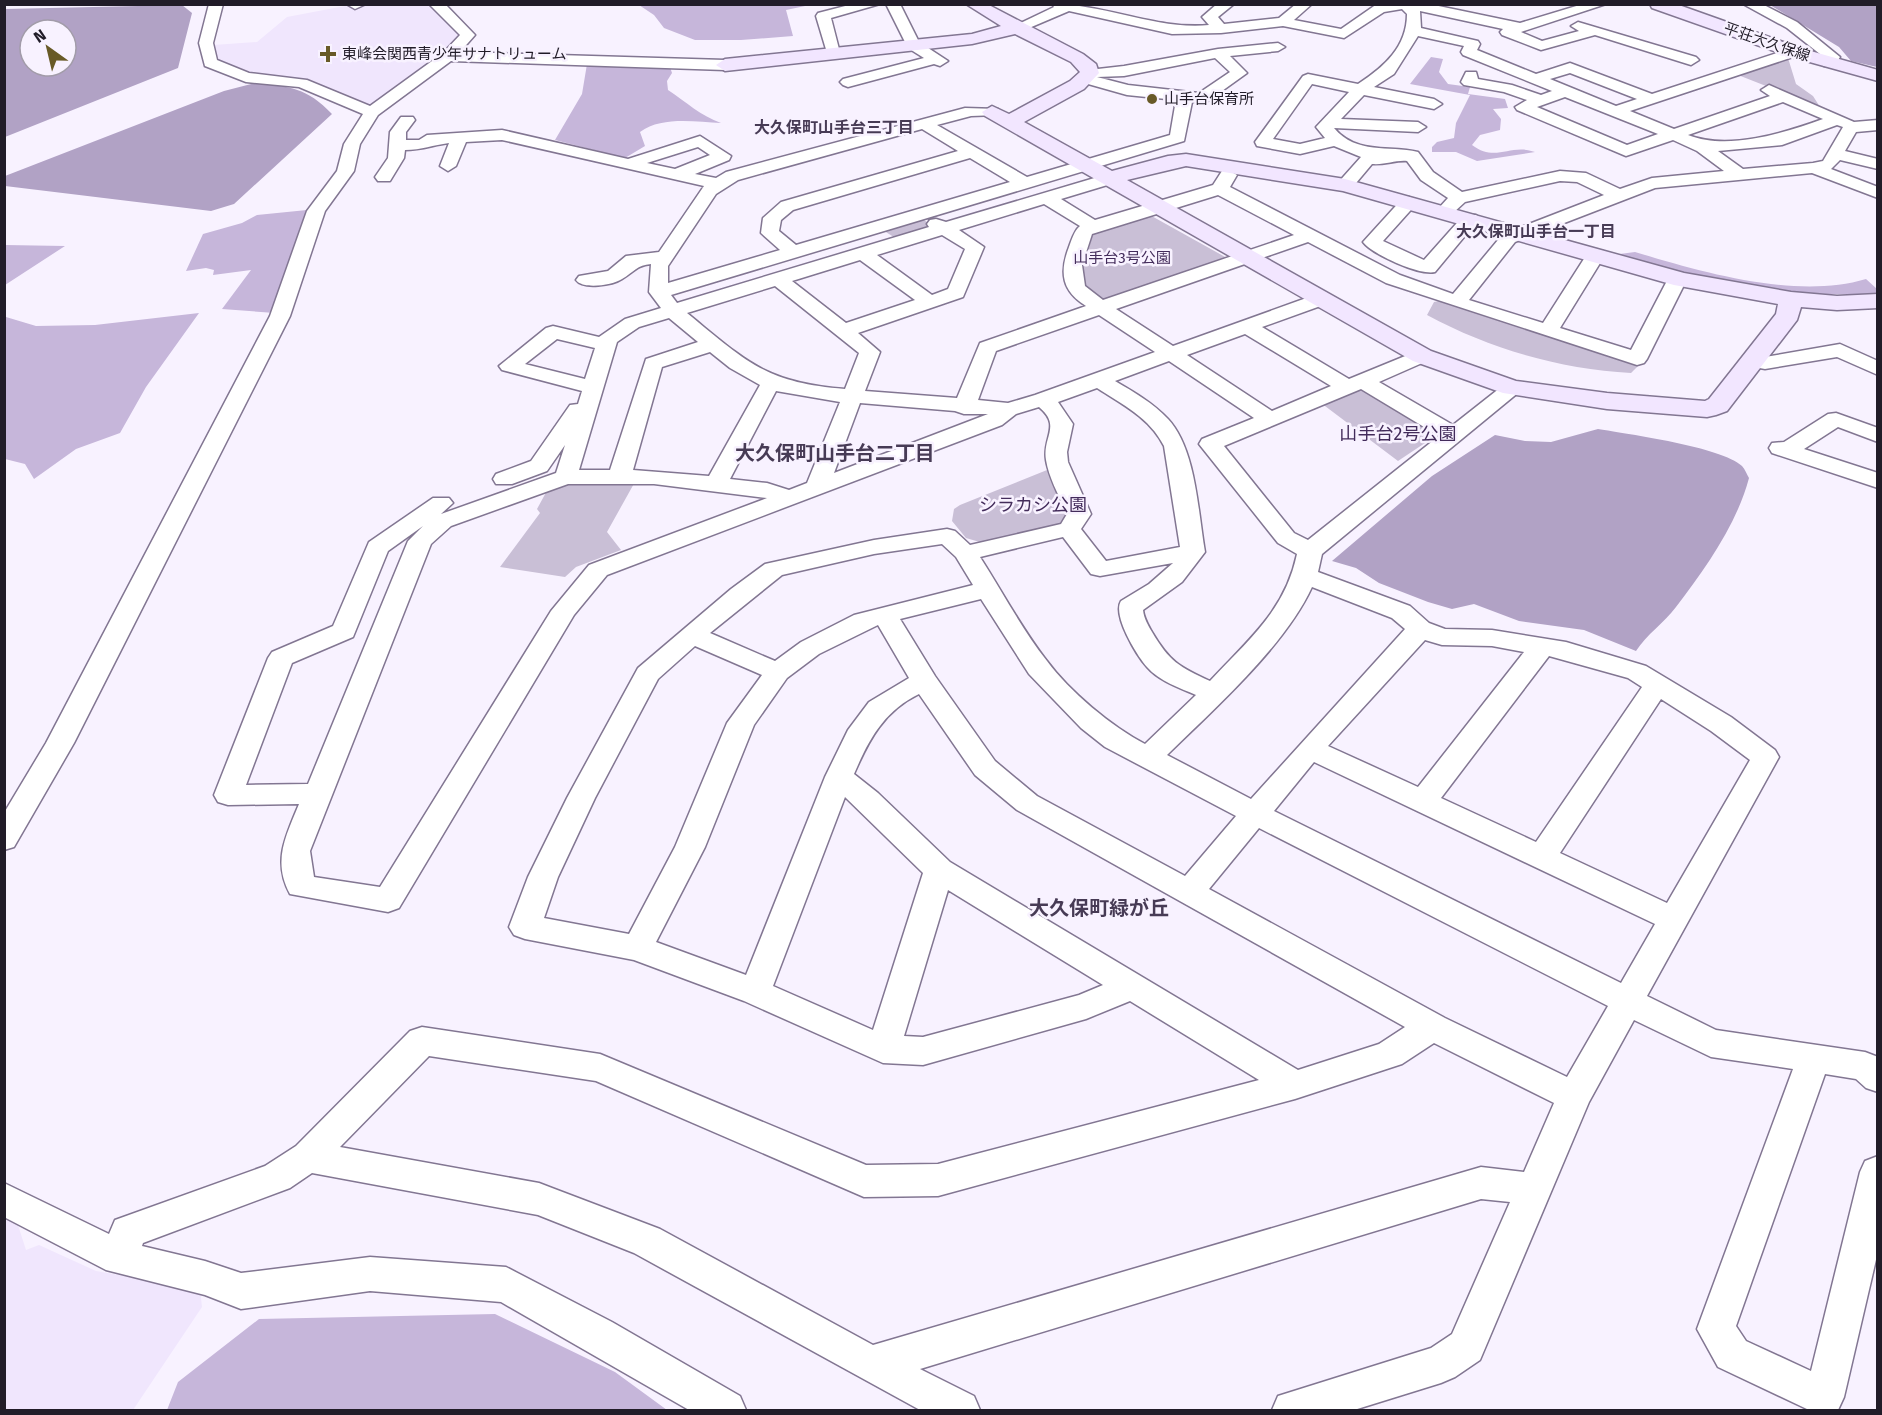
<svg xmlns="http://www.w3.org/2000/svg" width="1882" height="1415" font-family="'Fira Sans','Noto Sans JP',sans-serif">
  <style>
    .built { fill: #f0e6fd }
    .green { fill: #c9bfd6 }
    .forest { fill: #c6b6da }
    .water { fill: #b1a2c5; fill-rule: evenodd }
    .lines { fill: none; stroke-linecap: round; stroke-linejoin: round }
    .street-casing { stroke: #827692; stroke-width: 3 }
    .secondary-casing { stroke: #827692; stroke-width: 3 }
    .street { fill: #fff; fill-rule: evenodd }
    .secondary { fill: #f2e6ff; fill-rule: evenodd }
    .poi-dot { fill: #685a27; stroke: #f8f2ff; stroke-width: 2 }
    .labels { text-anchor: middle; stroke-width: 5; stroke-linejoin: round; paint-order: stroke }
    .far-street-label { font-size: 15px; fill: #211c28; stroke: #f8f2ff }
    .far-poi-label { font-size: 15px; fill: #211c28; stroke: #f8f2ff; text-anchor: start }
    .far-park-label { font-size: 15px; fill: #432c5b; stroke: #f8f2ff }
    .far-neighbourhood-label { font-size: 16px; font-weight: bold; fill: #473b55; stroke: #f8f2ff }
    .park-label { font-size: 18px; fill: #432c5b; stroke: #f8f2ff }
    .neighbourhood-label { font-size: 20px; font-weight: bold; fill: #473b55; stroke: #f8f2ff }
  </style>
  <rect width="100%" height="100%" fill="#f8f2ff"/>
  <path class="built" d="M350 5 352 8 371 5H430L463 36 425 72 378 106 363 105 300 80 249 76 214 63 213 45 257 42 287 17Z
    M5 1219 17 1222 26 1250 39 1245 96 1271 200 1289 202 1307 133 1410H5Z"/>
  <path class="green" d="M1788 58 1796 84 1813 96 1820 107 1738 75Z
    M1148 214 1227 258 1102 301 1086 291 1080 272 1085 264 1093 232Z
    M914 219 924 220 935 228 897 239 881 229Z
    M1439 301 1558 336 1640 364 1631 373C1560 369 1490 349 1427 315L1434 302Z
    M1362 386 1440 433 1398 461 1321 403Z
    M1052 468 1069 515 1061 525 983 543 966 538 952 521 954 509 960 505Z
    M636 480 607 532 621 550 576 567 565 577 500 567 540 513 537 509 549 487 571 482Z"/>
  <path class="forest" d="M639 5H810L786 10 793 36 741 40H695L664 28 654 15Z
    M1431 57 1443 59 1439 72 1448 84 1470 87 1468 94 1505 99 1508 108 1493 109 1501 119 1500 130 1480 135 1472 145C1496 163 1510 143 1535 152L1477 161 1456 152H1432V147L1437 142 1454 138 1456 123 1470 95 1410 84Z
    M605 62 635 68 670 67 672 73 667 81 668 90C686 102 701 116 721 123 695 122 662 116 640 132L645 146 625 158 555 140 582 94 587 64Z
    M307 210 300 242 275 313 222 309 251 270 213 275 214 270 206 268 186 271 203 234 242 223 257 215Z
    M5 245 65 246 5 285Z
    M1635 252C1702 272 1796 300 1866 279L1877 289V295L1780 293 1692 277 1612 255Z
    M199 313 146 387 120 433 76 449 34 479 25 464 5 459V314L6 317 36 326 95 325Z
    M495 1314 615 1372 667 1410H167L178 1382 259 1319Z"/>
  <path class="water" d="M182 5 192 13 178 68 5 137V9ZM30 30H66V66H30Z
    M1770 5H1877V67L1851 61 1839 47Z
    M255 83C291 87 306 87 332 114L234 204 211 211 5 186V176L224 91Z
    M1598 429C1628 434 1722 447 1742 466 1745 469 1747 475 1749 478 1737 524 1705 569 1676 607 1664 623 1647 634 1636 651L1584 630 1519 621 1474 604 1452 609 1428 602 1379 583 1356 568 1332 561 1432 476 1495 435 1525 441 1551 442Z"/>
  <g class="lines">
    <defs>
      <path id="street" d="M209 4H223L213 43 217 60 249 73 307 80 370 106 443 53 460 35 429 4H445L475 35 460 52 725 60 733 65 725 70 451 61 378 115 360 144 354 171 325 211 290 316 74 743 14 847 4 850V813L46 743 270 316 307 211 337 171 344 144 363 114 299 87 246 82 205 66 199 43Z
        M366 4 355 9 348 5V4Z
        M853 4H880L831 18 840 53 838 56H828L816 16 818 13Z
        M886 4H900L919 42 948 61 940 66 934 64 848 87 843 85 840 82 843 79 924 58 908 48Z
        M1052 4C1106 4 1156 30 1209 25L1202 17 1217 4H1234L1218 17 1224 24 1279 18 1296 4H1312L1294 20 1341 29 1377 4H1429L1520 23 1583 4H1606L1521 32 1542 41 1579 31 1571 26 1578 22 1696 57 1699 60 1691 65 1595 35 1541 50 1502 35 1500 32 1503 29 1420 11 1421 28 1478 41 1480 44 1477 50 1536 74 1570 63 1652 94 1789 49 1794 48 1801 52 1799 55 1630 111 1674 129 1770 96 1761 90 1769 85 1854 122 1878 120V130L1856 132 1845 151 1878 159V169L1840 160 1831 169 1878 187V198L1812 173 1655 188 1515 242 1469 300 1543 323 1589 251H1603L1605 255 1560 328 1631 350 1670 275H1684L1687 279 1647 359 1644 363 1637 365 1386 283 1308 242 1116 309 1173 346 1312 296H1326L1329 300 1326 304 1262 327 1349 379 1415 352H1429L1432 356 1429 360 1379 382 1453 425 1505 384H1519L1523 388 1519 392 1322 554 1318 572 1410 606 1429 623 1445 629 1492 630 1566 642 1646 666 1731 717 1775 750 1779 757 1647 996 1716 1030 1865 1052 1878 1057V1092L1866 1088 1856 1079 1825 1074 1736 1326 1746 1341 1811 1371 1860 1172 1865 1161 1878 1156V1251L1844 1397 1838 1410H1809L1718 1367 1697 1329 1793 1069 1711 1057 1634 1020 1589 1102 1480 1360 1455 1377 1441 1383 1354 1410H1272L1278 1396 1431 1348 1452 1334 1510 1202 1481 1199 920 1369 974 1396 980 1410H920L634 1253 538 1215 312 1173 290 1188 143 1243 142 1246 205 1261 241 1273 370 1257 506 1267 612 1322 740 1396 746 1410H689L501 1302 370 1291 241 1309 205 1295 106 1270 4 1217V1183L109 1234 115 1220 265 1166 296 1146 410 1031 422 1027 600 1054 866 1165 938 1164 1259 1080 1130 1001 1086 1019 923 1065 883 1063 744 1001 634 960 525 939 514 935 509 927 528 877 567 798 638 668 731 589 765 564 874 540 947 529 955 531 970 545 1061 524 1067 514C1060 497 1049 479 1046 460 1042 437 1062 426 1039 407L1016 414 1002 425 607 575 574 615 399 908 388 912 290 894C272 861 286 836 299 804L228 805 218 802 214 795 268 658 272 652 333 626 369 542 433 498H449L453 503 441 514 556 473 565 445 547 471 512 484H496L493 479 496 474 531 461 570 405 578 404 582 391 502 370 499 366 546 328 553 326 599 337 625 319 661 308 649 292 651 264C637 265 634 272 622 279 613 285 583 290 576 280L579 276 608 271 626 256 659 252 704 186 502 140 466 142 456 166 448 171 440 166 449 143C433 145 422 150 405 150L404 158 390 181H378L375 177 388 158 390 132 401 117H413L415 120 406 132V140H419L427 135 502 130 628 159 700 136 731 156 729 160 695 174 716 178 726 172 965 108 998 109 1000 112 998 115 971 116 937 125 1027 177 1170 135 1176 100 1127 95 1081 82 1078 79 1088 75 1089 70 1124 66 1218 49 1278 43 1285 47 1278 51 1230 56 1247 73 1208 101 1192 102 1184 141 671 295 677 303 929 227 927 224 930 220 936 219 946 222 1108 174 1117 179 1114 183 1061 199 1095 220 1213 185 1222 171 1228 170 1237 175 1230 187 1400 275 1453 294 1503 234 1604 195 1577 182 1560 181 1465 202 1453 213 1447 214 1438 209 1448 198 1421 180 1407 161C1395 160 1386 165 1372 164L1351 189 1345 190 1336 185 1361 157 1334 146 1300 154 1257 146 1255 142 1303 76 1308 74 1358 84C1384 67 1407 47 1407 14L1402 9 1384 12 1344 38 1283 26 1221 33 1172 34 1069 11 1022 31H1012L1010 28 1054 7ZM1418 36 1464 46 1461 52 1463 55 1552 91 1541 95 1512 85 1478 79 1476 72H1466L1461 82 1464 85 1504 92 1527 100 1515 107 1517 110 1626 156 1673 140 1697 151 1724 171 1652 178 1620 189 1586 173 1560 171 1462 192 1433 172 1418 152C1388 145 1357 155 1334 128L1418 132 1426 127 1418 122 1341 119 1364 95 1434 109 1442 104 1434 99 1374 87 1394 74ZM1215 58 1230 72 1199 93 1128 85 1097 77 1124 76ZM1570 73 1637 99 1616 106 1550 79ZM1312 84 1349 92 1316 127 1325 138 1300 144 1273 139ZM1565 97 1658 134 1627 145 1537 107ZM1783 102 1823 119C1784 133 1728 151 1688 135ZM1837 125 1843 127 1823 161 1813 163 1743 169 1718 151 1782 145ZM922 129 958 151 781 202 763 218 761 233 780 250 668 283V266L716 194 738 180ZM698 147 710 155 675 169 647 163ZM970 158 1010 182 796 245 779 231 781 220 793 210ZM1218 195 1294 235 1103 300 1085 286 1082 265 1092 234ZM1044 204 1080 226C1074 231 1072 239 1069 247 1059 273 1062 291 1086 306L980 343 957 398 865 391 880 352 858 333 963 297 984 247 959 230ZM942 235 965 249 948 289 932 295 877 255ZM860 260 915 300 846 323 792 281ZM775 286 859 353 845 389C765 383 746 361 687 313ZM1099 315 1155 352 1035 395 1008 403 978 400 996 351ZM669 318 698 342 646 359 610 470H579L617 342 639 327ZM1245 334 1331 386 1272 411 1187 355ZM557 339 595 348 585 379 525 364ZM710 352 730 368 760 385 709 476 633 470 662 367ZM1169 361 1254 418 1202 439 1199 444 1278 543 1297 554C1285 611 1248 640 1210 681 1179 667 1169 661 1152 632 1148 625 1144 619 1143 610L1182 582 1205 552C1198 512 1196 449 1168 419 1153 403 1134 392 1115 381ZM1097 388C1122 404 1150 418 1164 446L1180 547 1106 561 1081 529 1091 514 1068 462 1067 452 1073 424 1058 402ZM1361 389 1439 436 1308 540 1294 533 1224 446ZM776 391 840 402 807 483 789 490 767 483 730 479ZM860 403 955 411 964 414H988L834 473ZM568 484H654L767 498 589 565 551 611 380 887 314 877 310 851 431 544 451 526ZM423 526 408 541 308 784 246 785 292 663 353 637 388 551ZM1063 537 1091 574 1100 576 1173 563 1149 584 1121 601C1112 615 1137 656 1147 667 1159 681 1180 688 1196 695L1145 744C1112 727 1069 691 1047 661 1021 628 1002 591 980 557ZM942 544 956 557 973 585 854 615 801 642 775 661 710 633 782 575 874 554ZM1312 587 1392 618 1405 629 1251 799 1167 755C1214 709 1285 646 1312 587ZM981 599 1029 674 1081 728 1105 747 1236 816 1185 876 1037 796 995 761 935 676 900 619ZM878 625 909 678 869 702 848 730 825 777 746 975 656 942 705 847 754 725 787 678 819 654ZM1425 640 1442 645 1492 646 1524 652 1418 787 1328 746ZM695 646 762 675 727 723 675 847 629 934 544 918 558 877 595 798 658 679ZM1549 656 1628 678 1642 687 1536 842 1441 798ZM919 694 975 775 1017 810 1405 1027 1379 1044 1298 1070 950 862 878 793 854 774C869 739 884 711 919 694ZM1661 699 1711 731 1750 760 1667 903 1560 853ZM1314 762 1655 924 1621 983 1274 811ZM845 797 923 873 873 1030 773 986ZM1259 828 1608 1006 1567 1077 1445 1018 1209 889ZM948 890 1103 985 1079 995 923 1037 904 1036ZM1434 1043 1554 1103 1524 1172 1481 1167 873 1345 660 1229 552 1188 539 1183 340 1147 429 1056 596 1081 864 1197 938 1196 1295 1099 1402 1064Z
        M1743 4H1762L1797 22 1840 57 1834 66H1824L1821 63 1825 58 1787 28Z
        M1409 197 1418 202 1383 241 1424 260 1464 215H1476L1479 219 1435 272C1420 276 1372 254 1363 242L1403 198Z
        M1840 344 1878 361V375L1837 357 1765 369 1743 365 1740 361 1743 357H1765Z
        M1836 413 1878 428V442L1838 427 1804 449 1878 473V488L1772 453 1769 448 1772 443 1784 442 1828 414Z"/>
      <path id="secondary" d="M966 4H987L1083 54 1096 64 1099 73 1084 89 1024 122 1112 171 1168 156 1186 154 1345 179 1684 273 1791 292 1837 296 1878 294V308L1837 310 1801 307 1797 320 1727 411 1716 415 1707 417 1607 409 1503 393 1413 361 985 116 982 112 992 106 1009 114 1070 81 1080 72 1071 62 1015 34 972 44 725 71 716 65 725 59 972 34 1001 26ZM1186 166 1343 191 1674 285 1778 304 1776 314 1709 399 1705 401 1607 393 1516 381 1431 351 1127 180Z
        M1650 4H1676L1800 48 1878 70V81L1788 56 1652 8Z"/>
    </defs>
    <use href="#street" class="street-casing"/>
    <use href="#secondary" class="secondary-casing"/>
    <use href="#street" class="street"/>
    <use href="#secondary" class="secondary"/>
  </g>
  <g class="poi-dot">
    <path d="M325 45h6v6h6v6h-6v6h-6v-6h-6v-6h6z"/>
    <circle cx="1152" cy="99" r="6"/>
  </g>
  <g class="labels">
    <g class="far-street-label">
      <text transform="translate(1767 42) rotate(19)" y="5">平荘大久保線</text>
    </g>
    <g class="far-poi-label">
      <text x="342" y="59">東峰会関西青少年サナトリューム</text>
      <text x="1164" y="104">山手台保育所</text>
    </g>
    <g class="far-park-label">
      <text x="1122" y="263">山手台3号公園</text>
    </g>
    <g class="far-neighbourhood-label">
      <text x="834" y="133">大久保町山手台三丁目</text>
      <text x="1536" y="237">大久保町山手台一丁目</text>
    </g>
    <g class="park-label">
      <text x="1398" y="440">山手台2号公園</text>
      <text x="1033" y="511">シラカシ公園</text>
    </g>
    <g class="neighbourhood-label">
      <text x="835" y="460">大久保町山手台二丁目</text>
      <text x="1099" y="915">大久保町緑が丘</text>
    </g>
  </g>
  <rect width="1882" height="1415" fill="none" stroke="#211c28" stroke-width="12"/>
  <g transform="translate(48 48) rotate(326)"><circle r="28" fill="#f8f2ff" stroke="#a29ca9" stroke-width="1.5"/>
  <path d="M0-4.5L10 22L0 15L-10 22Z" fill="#685a27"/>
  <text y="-9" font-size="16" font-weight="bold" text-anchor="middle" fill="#211c28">N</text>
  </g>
</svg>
